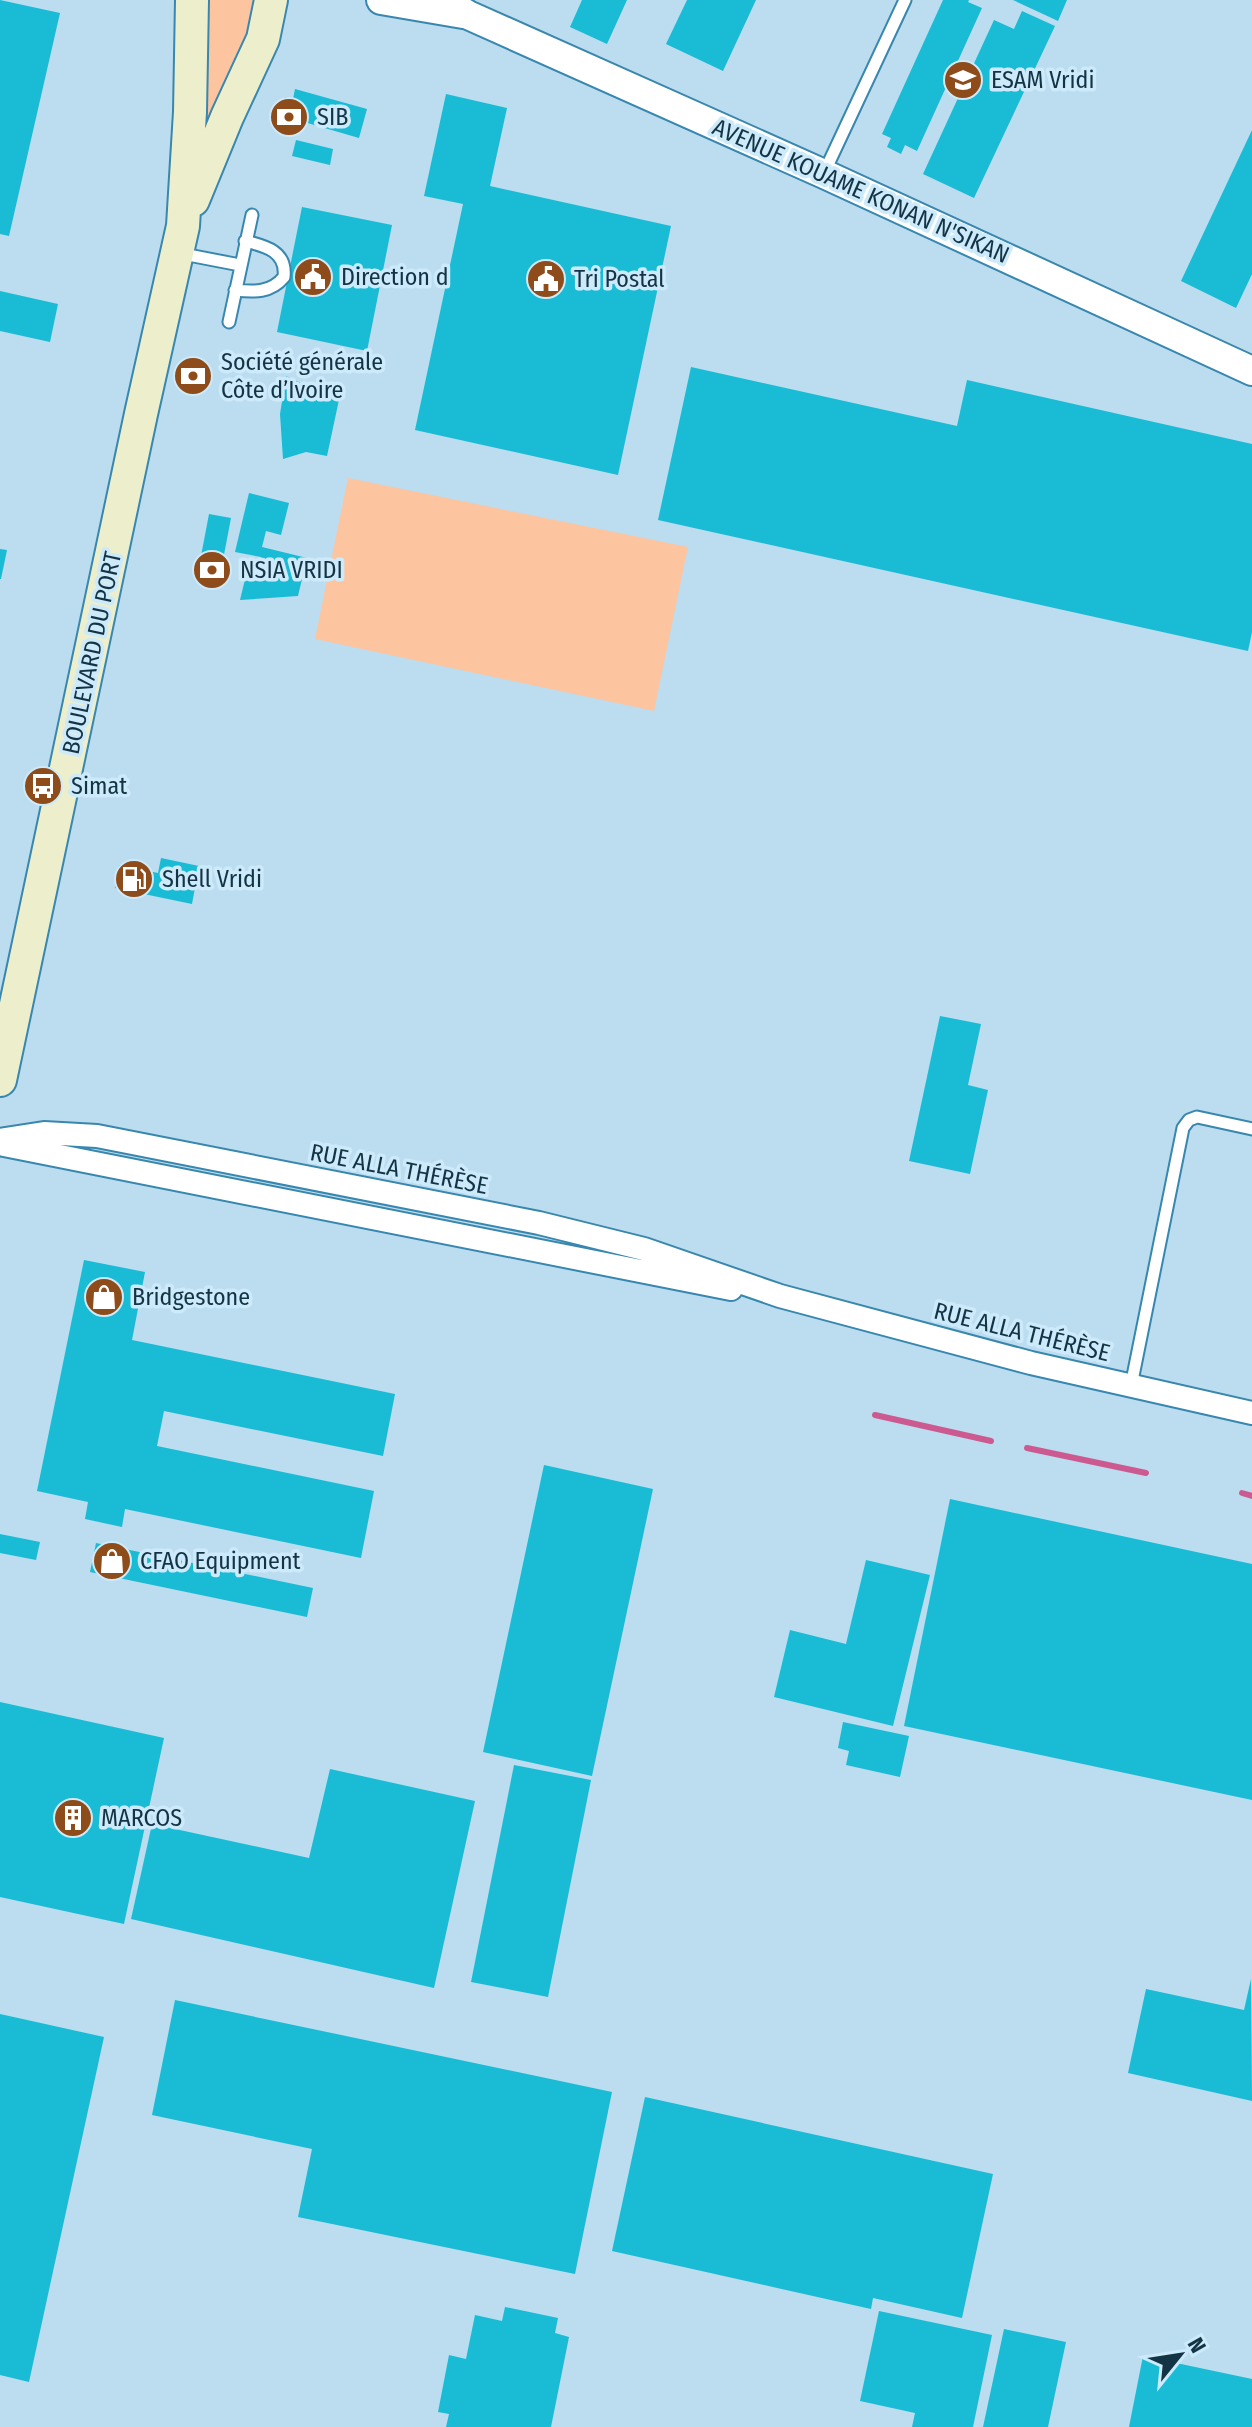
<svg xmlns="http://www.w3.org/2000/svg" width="1252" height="2427" font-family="'Fira Sans Condensed',sans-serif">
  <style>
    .built { fill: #bcdcef }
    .green { fill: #fdc4a0 }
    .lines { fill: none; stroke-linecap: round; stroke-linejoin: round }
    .stream { stroke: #cc5a90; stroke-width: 6 }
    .building { fill: #19bbd5 }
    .service-casing { stroke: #3887ae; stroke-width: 15 }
    .minor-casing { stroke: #3887ae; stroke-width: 26 }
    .tertiary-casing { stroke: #3887ae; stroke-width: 32 }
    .secondary-casing { stroke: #3887ae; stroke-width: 36 }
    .service { stroke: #fff; stroke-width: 11 }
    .minor { stroke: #fff; stroke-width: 22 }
    .tertiary { stroke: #fff; stroke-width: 28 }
    .secondary { stroke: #edefcc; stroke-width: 32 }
    .labels { text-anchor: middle; stroke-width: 7; stroke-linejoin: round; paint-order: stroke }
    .poi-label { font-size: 24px; fill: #133444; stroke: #cdeafb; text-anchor: start }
    .street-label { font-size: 24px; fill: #133444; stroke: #cdeafb }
  </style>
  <rect width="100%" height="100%" fill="#cdeafb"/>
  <path class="built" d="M0 0H1252V2427H0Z"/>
  <path class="green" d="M203 0H264L200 143Z
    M348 478 688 547 654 711 315 639Z"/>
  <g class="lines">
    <path class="stream" d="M875 1415 991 1441
      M1027 1448 1146 1473
      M1242 1493 1252 1496"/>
  </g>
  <path class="building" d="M0 0 60 13 9 236 0 234Z
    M582 0H627L607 44 570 27Z
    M687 0H756L723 71 666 44Z
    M943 0H969L968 2 982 8 917 151 905 145 901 154 887 147 891 138 882 134Z
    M1013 0H1067L1058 21Z
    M1022 11 1055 26 974 198 923 174 994 20 1014 29Z
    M295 89 367 109 359 138 280 115 285 97 293 99Z
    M446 94 507 108 490 186 671 226 618 475 415 430 463 204 424 196Z
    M1252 130V274L1236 308 1181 281Z
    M296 140 333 149 330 165 292 156Z
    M302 207 392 225 367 351 277 332Z
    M0 291 58 304 50 342 0 331Z
    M691 367 957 426 967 380 1252 444V632L1248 651 658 520Z
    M286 376 316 390 340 395 327 456 306 452 283 459 280 414Z
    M249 493 289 503 281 535 266 531 262 547 307 558 298 596 240 600 248 567 258 569 261 557 235 552Z
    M209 514 231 518 223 560 201 556Z
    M0 549 7 550 1 579H0Z
    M161 858 199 866 192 904 115 888 119 865 158 873Z
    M940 1016 981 1024 968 1085 988 1090 970 1174 909 1161Z
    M84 1260 145 1272 132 1340 395 1394 383 1456 164 1411 157 1446 374 1491 361 1558 125 1509 122 1527 85 1519 88 1502 37 1491Z
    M544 1465 653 1489 592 1776 483 1752Z
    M950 1499 1252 1564V1800L904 1726Z
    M0 1534 40 1542 36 1560 0 1553Z
    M96 1543 313 1588 307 1617 90 1572Z
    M866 1560 930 1575 893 1726 774 1697 790 1630 846 1644Z
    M0 1702 164 1738 124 1924 0 1897Z
    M843 1722 909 1736 900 1777 846 1765 849 1751 838 1748Z
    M514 1765 591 1780 548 1997 471 1982Z
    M330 1769 475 1801 434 1988 131 1919 152 1824 309 1858Z
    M1251 1979 1252 2101 1128 2073 1146 1989 1244 2010Z
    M175 2000 612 2092 575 2274 298 2217 312 2149 152 2115Z
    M0 2014 104 2037 29 2382 0 2375Z
    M645 2097 993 2174 962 2318 873 2298 871 2309 612 2251Z
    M505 2307 558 2318 555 2333 569 2337 551 2427H446L449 2414 438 2412 449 2355 466 2359 475 2315 502 2321Z
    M879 2311 992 2335 973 2427H912L915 2413 860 2401Z
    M1004 2329 1066 2342 1048 2427H983Z
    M1143 2356 1252 2379V2427H1129Z"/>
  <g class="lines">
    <defs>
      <path id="service" d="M824 173 905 0
        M178 253 240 265
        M235 290C254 292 271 293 284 277 287 251 265 246 245 241
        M229 322 252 215
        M1131 1386 1183 1128 1189 1120 1197 1117 1252 1129"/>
      <path id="minor" d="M0 1140 44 1133 97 1136 539 1223 644 1249 780 1296 1031 1363 1252 1413
        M4 1145 731 1289"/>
      <path id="tertiary" d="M381 0 463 14
        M443 0 468 15 824 174 1252 371"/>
      <path id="secondary" d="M193 200 227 117 263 39 271 0
        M0 1080 141 414 183 226 190 112 192 0"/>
    </defs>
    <use href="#service" class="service-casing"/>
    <use href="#minor" class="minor-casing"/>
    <use href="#tertiary" class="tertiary-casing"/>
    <use href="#secondary" class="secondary-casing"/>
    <use href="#service" class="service"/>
    <use href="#minor" class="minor"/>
    <use href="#tertiary" class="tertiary"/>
    <use href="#secondary" class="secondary"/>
  </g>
  <defs>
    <symbol id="school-disc" viewBox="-11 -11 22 22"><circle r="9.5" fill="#8e4c1a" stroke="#cdeafb"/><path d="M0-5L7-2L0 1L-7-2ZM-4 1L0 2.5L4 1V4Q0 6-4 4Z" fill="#fff"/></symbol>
    <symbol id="bank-disc" viewBox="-11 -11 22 22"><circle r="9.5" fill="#8e4c1a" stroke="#cdeafb"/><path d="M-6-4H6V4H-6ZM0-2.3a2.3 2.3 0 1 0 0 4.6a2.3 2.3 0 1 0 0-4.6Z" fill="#fff"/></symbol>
    <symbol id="civic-disc" viewBox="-11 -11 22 22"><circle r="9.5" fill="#8e4c1a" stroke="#cdeafb"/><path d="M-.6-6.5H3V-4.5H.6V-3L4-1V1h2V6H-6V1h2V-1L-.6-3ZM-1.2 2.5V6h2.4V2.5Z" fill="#fff"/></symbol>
    <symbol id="bus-disc" viewBox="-11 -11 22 22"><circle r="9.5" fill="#8e4c1a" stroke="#cdeafb"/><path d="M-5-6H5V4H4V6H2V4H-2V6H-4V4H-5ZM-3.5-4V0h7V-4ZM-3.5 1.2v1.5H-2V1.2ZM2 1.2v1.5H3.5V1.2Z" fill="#fff"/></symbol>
    <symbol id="fuel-disc" viewBox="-11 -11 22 22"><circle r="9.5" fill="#8e4c1a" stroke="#cdeafb"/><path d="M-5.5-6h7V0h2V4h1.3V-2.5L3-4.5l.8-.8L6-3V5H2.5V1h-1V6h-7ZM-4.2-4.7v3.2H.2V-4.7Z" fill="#fff"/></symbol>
    <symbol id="shop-disc" viewBox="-11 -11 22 22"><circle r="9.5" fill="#8e4c1a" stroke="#cdeafb"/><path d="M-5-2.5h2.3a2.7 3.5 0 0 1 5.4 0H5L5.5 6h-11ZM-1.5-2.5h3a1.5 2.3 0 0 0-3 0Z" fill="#fff"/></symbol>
    <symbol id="building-disc" viewBox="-11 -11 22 22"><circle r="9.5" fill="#8e4c1a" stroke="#cdeafb"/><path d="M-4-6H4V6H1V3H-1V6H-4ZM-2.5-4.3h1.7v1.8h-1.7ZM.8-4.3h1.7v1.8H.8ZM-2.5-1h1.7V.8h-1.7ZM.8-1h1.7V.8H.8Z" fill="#fff"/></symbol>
  </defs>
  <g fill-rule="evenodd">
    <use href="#school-disc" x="941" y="58" width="44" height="44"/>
    <use href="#bank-disc" x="267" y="95" width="44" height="44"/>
    <use href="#civic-disc" x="291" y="255" width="44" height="44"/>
    <use href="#civic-disc" x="524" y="257" width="44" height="44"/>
    <use href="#bank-disc" x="171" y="354" width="44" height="44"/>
    <use href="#bank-disc" x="190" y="548" width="44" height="44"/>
    <use href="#bus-disc" x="21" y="764" width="44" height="44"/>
    <use href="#fuel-disc" x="112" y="857" width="44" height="44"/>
    <use href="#shop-disc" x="82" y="1275" width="44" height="44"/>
    <use href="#shop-disc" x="90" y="1539" width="44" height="44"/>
    <use href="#building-disc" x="51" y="1796" width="44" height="44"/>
  </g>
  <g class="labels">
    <g class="poi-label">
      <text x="991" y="88">ESAM Vridi</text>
      <text x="317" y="125">SIB</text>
      <text x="341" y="285">Direction d</text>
      <text x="574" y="287">Tri Postal</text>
      <text x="221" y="370">Société générale<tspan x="221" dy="28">Côte d’Ivoire</tspan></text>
      <text x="240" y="578">NSIA VRIDI</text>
      <text x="71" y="794">Simat</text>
      <text x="162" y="887">Shell Vridi</text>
      <text x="132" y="1305">Bridgestone</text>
      <text x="140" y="1569">CFAO Equipment</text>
      <text x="101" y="1826">MARCOS</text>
    </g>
    <g class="street-label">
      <text transform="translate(861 191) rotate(24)" y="8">AVENUE KOUAME KONAN N'SIKAN</text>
      <text transform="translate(92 653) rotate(-78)" y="8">BOULEVARD DU PORT</text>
      <text transform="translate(399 1169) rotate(11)" y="8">RUE ALLA THÉRÈSE</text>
      <text transform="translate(1022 1332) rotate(14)" y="8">RUE ALLA THÉRÈSE</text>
    </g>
  </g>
  <g transform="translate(1180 2355) rotate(60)" stroke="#cdeafb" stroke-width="6" paint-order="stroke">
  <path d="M0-6L14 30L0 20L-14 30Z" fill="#133444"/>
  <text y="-12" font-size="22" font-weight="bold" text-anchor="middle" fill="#133444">N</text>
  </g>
</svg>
